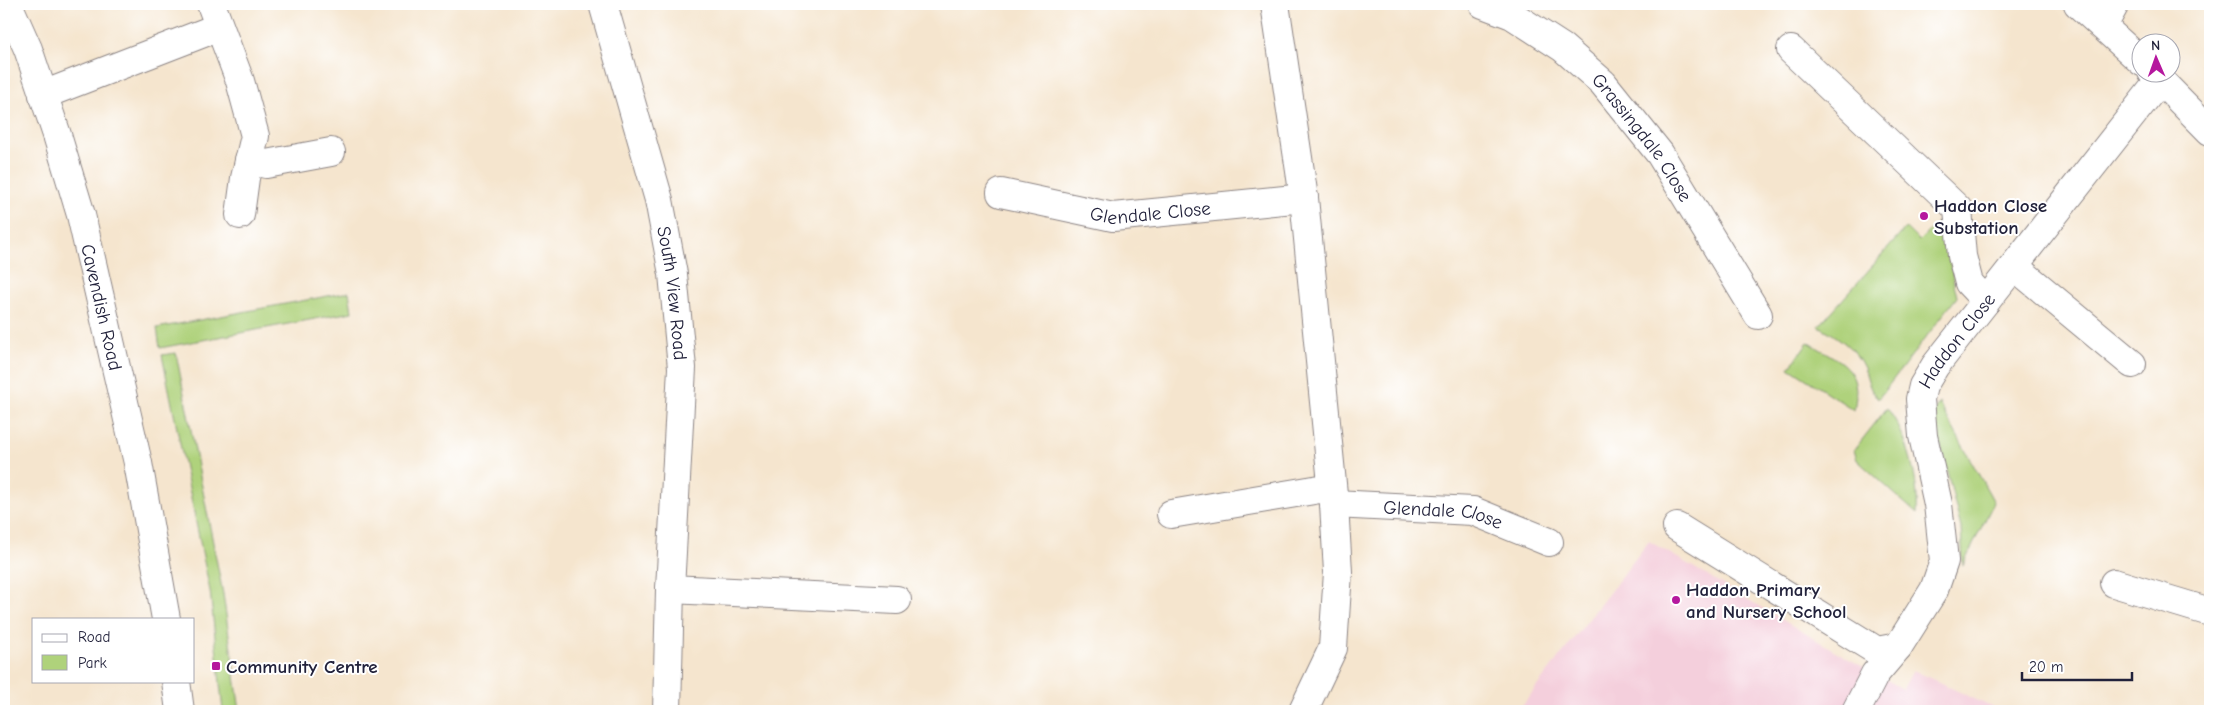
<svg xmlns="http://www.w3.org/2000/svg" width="2214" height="715" font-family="'Comic Neue',sans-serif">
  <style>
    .built { fill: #f4cfdc }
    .green { fill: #afd27b; stroke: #687a5b }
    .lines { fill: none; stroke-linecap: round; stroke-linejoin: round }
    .minor-casing { stroke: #8c8484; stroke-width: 30 }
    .minor { stroke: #fff; stroke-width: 28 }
    .poi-dot { fill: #b5179e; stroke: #fff; stroke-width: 2 }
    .labels { text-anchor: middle; stroke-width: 4; stroke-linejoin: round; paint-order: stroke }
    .street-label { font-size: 19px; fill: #22223b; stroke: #fff }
    .poi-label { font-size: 19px; font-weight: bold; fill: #22223b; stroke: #fff; text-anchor: start }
  </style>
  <rect width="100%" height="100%" fill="#fff"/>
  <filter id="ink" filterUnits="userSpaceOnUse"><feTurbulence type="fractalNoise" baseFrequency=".02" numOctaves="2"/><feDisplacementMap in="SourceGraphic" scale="10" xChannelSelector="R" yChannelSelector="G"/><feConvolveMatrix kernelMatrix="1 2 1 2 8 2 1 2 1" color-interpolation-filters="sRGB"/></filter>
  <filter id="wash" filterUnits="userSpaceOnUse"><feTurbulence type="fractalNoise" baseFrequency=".0096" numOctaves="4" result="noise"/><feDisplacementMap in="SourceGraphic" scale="20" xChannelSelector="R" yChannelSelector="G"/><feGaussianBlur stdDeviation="1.12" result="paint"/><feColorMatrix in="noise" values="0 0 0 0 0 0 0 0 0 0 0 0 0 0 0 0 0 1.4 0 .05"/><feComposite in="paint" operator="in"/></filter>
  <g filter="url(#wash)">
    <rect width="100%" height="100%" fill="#f5e5ce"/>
    <path class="built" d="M1649 541 1847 658 1903 689 1913 670 2000 711H1518Z"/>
    <path class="green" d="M1946 214C1950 242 1950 270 1957 297L1878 399C1868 388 1869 381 1864 368 1855 348 1838 337 1819 326L1906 228 1919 241Z
      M349 292 352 312 160 348 157 328Z
      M1808 342C1840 362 1863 367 1854 410L1789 368Z
      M176 353 223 594 240 711H223L210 591 162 355Z
      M1939 403 1994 502 1963 565 1961 528 1935 422V410Z
      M1887 408C1908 436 1919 480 1917 514L1857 460 1854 450Z"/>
  </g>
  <g filter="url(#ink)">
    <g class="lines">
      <defs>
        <g id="minor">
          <path id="s1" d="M8 4 28 49 57 135 81 215 138 463 166 619"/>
          <path d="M211 4 240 81 255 136 245 178 240 215"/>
          <path id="s2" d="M603 4 659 200 673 274 682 368 670 589 667 711"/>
          <path d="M1275 4 1304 198 1334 504 1338 572 1333 648 1303 711"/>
          <path id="s3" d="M1483 4 1512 15 1563 48 1603 83 1660 154 1758 315"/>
          <path d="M2078 4 2142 62"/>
          <path d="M2103 26 2115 4"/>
          <path d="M1791 50 1958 209 1962 256 1969 283 1986 301"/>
          <path d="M2152 72 2210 131"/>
          <path d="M43 95 219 27"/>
          <path d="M249 160 266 164 331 152"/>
          <path id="s4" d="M1001 193 1113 217 1304 198"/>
          <path d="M2014 266 2132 364"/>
          <path id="s5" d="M1334 504 1473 511 1549 542"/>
          <path d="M1171 514 1332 487"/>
          <path d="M1677 527 1877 651 1898 647"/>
          <path d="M2114 583 2210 612"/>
          <path d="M670 589 897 600"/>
          <path d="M176 681 180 711"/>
          <path id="s6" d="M1856 711 1875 674 1898 647 1934 590 1944 561 1938 504 1923 436 1920 399 1923 386 1935 366 2160 80"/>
        </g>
      </defs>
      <use href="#minor" class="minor-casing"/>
      <use href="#minor" class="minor"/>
    </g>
  </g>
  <g class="poi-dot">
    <circle cx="1924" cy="216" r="5"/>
    <circle cx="1676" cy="600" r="5"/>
    <rect x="211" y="661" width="10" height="10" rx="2.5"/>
  </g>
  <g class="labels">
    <g class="street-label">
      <text dy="7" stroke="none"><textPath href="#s3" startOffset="212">Grassingdale Close</textPath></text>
      <text dy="7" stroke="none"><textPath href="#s4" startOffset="152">Glendale Close</textPath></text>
      <text dy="7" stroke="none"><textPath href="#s2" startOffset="298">South View Road</textPath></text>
      <text dy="7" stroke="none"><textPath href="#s1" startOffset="318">Cavendish Road</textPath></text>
      <text dy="7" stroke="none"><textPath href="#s6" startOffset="409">Haddon Close</textPath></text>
      <text dy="7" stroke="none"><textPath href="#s5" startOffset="110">Glendale Close</textPath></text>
    </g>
    <g class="poi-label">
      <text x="1934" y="212">Haddon Close<tspan x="1934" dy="22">Substation</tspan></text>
      <text x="1686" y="596">Haddon Primary<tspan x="1686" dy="22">and Nursery School</tspan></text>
      <text x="226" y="673">Community Centre</text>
    </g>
  </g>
  <rect width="2214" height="715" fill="none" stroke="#fff" stroke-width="20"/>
  <rect x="32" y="618" width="162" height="65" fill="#ffffff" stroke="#a7a7b1"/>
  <rect x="42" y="634" width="25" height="8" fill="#ffffff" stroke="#a7a7b1"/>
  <text x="78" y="642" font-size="15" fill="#22223b">Road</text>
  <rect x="42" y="655" width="25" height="15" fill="#afd27b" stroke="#a7a7b1"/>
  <text x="78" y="668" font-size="15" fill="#22223b">Park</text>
  <g transform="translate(2156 58) rotate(358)"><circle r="24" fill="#ffffff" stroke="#a7a7b1"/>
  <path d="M0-4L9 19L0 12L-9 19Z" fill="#b5179e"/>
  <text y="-8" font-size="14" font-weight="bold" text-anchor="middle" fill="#22223b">N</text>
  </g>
  <path d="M2022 672v8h110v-8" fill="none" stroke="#22223b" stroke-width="2.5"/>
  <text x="2029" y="672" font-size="15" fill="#22223b" stroke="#ffffff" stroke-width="4" paint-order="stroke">20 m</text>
</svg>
